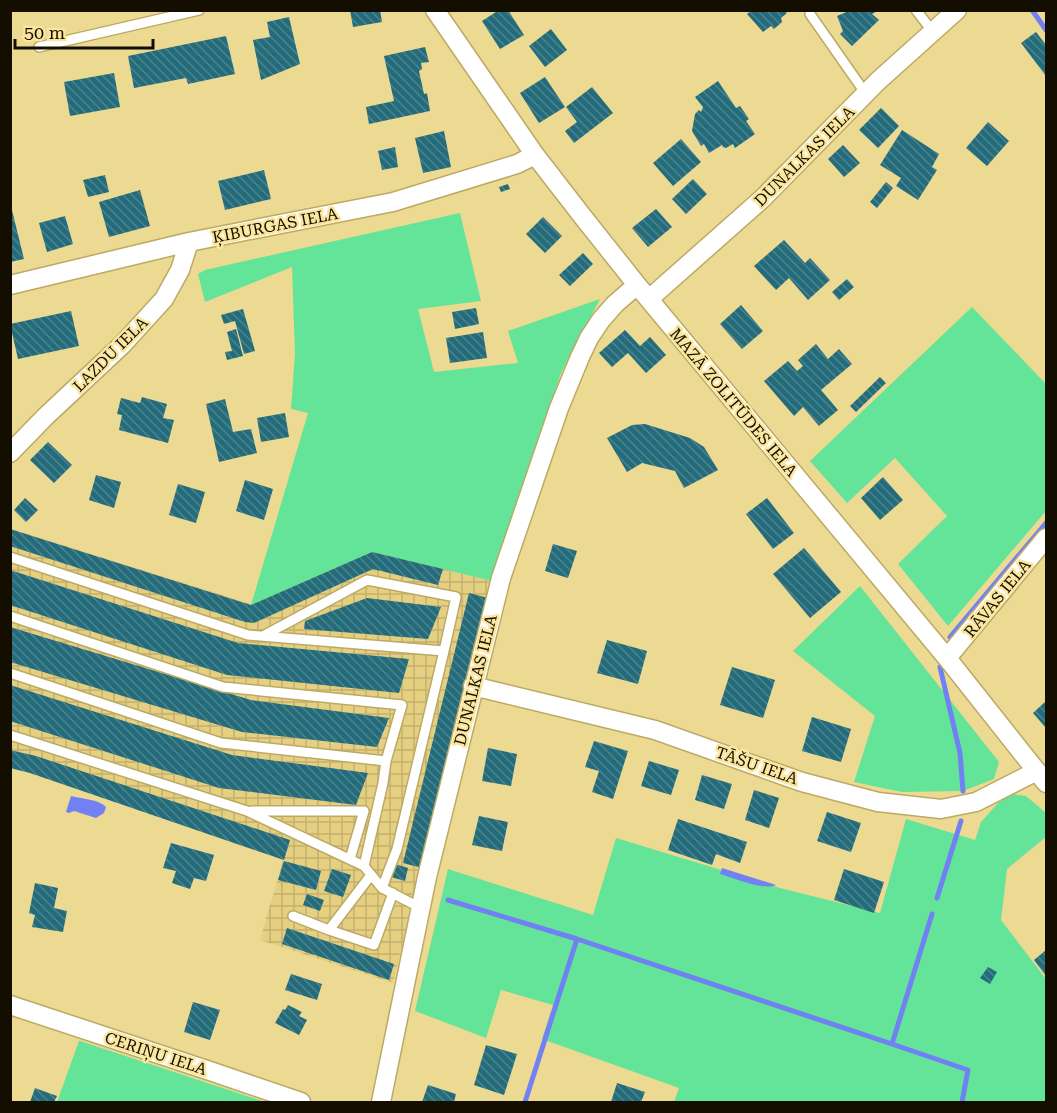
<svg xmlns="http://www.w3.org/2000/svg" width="1057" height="1113" font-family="'Roboto Serif',serif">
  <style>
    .industrial { fill: url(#industrial-grid) }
    .green { fill: #64e498 }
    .water { fill: #7181f3 }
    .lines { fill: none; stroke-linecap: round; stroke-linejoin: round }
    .stream { stroke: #7181f3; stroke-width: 5 }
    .building { fill: url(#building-back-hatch) }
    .service-casing { stroke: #bcaa64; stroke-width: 12 }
    .minor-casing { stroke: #bcaa64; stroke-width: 21 }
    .service { stroke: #fff; stroke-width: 9 }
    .minor { stroke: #fff; stroke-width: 18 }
    .labels { text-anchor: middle; stroke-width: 5; stroke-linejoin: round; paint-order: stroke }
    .street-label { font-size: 16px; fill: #140e00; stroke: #fae69f }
  </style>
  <defs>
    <pattern id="industrial-grid" width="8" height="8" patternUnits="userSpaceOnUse" patternTransform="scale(1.5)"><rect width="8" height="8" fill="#e5d081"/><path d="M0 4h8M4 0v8" fill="none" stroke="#c4b16e"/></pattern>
    <pattern id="building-back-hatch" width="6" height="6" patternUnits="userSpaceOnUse" patternTransform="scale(1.5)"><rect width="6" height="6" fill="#236c7b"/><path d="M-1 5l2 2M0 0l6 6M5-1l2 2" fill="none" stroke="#50828c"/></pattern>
  </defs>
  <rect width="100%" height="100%" fill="#ecd992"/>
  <path class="industrial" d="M11 529 251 604 372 551 492 581 393 983 260 940 283 860 30 773 11 768Z"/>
  <path class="green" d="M460 213 481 301 418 309 434 372 518 363 508 331 600 299 561 373 492 581 372 552 251 605 308 413 291 409 295 354 292 267 205 302 198 274 205 270Z
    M972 307 1046 384V511L948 626 898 564 947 516 895 458 847 503 810 461Z
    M860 586 999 762 994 779 963 791 902 792 854 782 875 716 793 651Z
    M1011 794 1026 796 1046 813V837L1007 869 1001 920 1046 979V1102H674L679 1088 542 1039 553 1005 501 990 486 1038 415 1011 448 869 593 915 616 838 780 888 880 913 906 819 975 840 981 822 998 803Z
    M79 1041H80L265 1102H57Z"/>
  <path class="water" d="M71 796C82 799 98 799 106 807L104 813 96 818 74 811 69 813 66 812Z
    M722 868 776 885C765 891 733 878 720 874Z"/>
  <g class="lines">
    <path class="stream" d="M1032 10 1046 30
      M950 637 1046 523
      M940 667 960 753 963 791
      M937 898 961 821
      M448 900 577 939
      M932 914 892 1044 968 1070 962 1102
      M525 1102 577 939 892 1044"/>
  </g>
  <path class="building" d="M350 10H380L382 22 353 27Z
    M499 10H508L524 35 500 49 482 21Z
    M752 10H784L787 13 781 18 782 22 774 29 771 26 763 32 747 14Z
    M851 10H879L872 14 879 20 852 46 840 34 843 31 837 16Z
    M289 17 300 64 261 80 253 40 270 37 267 22Z
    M551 29 567 50 545 67 529 46Z
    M1036 32 1046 45V76L1021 43Z
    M226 36 235 74 188 84 186 78 134 88 128 56Z
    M425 47 429 62 421 63 422 69 419 71 424 94 427 93 430 111 369 124 366 107 394 101 384 56Z
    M114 73 120 107 70 116 64 82Z
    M545 77 565 107 539 123 520 93Z
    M718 81 736 108 740 106 749 119 746 121 755 134 735 148 733 144 726 148 723 147 722 145 709 153 704 144 701 146 692 131 695 114 699 110 701 112 703 107 695 97Z
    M592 87 613 113 574 143 565 131 577 122 566 107Z
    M881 108 899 126 878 148 859 130Z
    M988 122 1009 141 987 166 966 148Z
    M902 130 939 154 932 167 937 170 918 200 896 186 901 178 880 165Z
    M444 131 451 167 423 173 415 138Z
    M681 139 701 162 673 186 653 163Z
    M843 145 860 163 844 177 828 159Z
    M395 147 398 167 382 170 378 151Z
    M264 170 271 199 225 210 218 181Z
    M105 175 109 192 88 197 83 180Z
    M693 179 707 194 686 214 672 199Z
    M886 182 893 188 877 208 870 202Z
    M508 184 510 189 501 192 499 187Z
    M140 190 150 226 109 237 99 202Z
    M10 202 24 259 10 262Z
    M656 209 672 227 648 247 632 228Z
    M65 216 73 244 47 252 39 223Z
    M543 217 562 236 545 253 526 234Z
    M784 240 805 263 810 258 830 280 808 300 789 278 776 290 754 266Z
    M583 253 593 264 570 286 559 275Z
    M847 279 854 287 839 300 832 292Z
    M741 305 763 331 742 349 720 324Z
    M476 308 479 324 455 329 452 312Z
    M243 309 255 351 244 354 235 321 224 324 221 315Z
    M71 311 79 346 18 359 10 324Z
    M236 329 243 356 227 360 225 352 232 351 227 332Z
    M625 330 640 346 650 337 666 355 646 373 628 353 612 367 599 353Z
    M483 332 487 358 450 363 446 338Z
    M816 344 828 359 839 349 852 364 821 390 838 410 819 426 803 407 794 416 764 381 788 361 797 371 803 366 798 360Z
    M880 377 886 383 856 412 850 406Z
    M142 397 167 404 163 418 174 420 168 443 119 430 122 415 117 414 121 398 140 403Z
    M225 399 233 432 251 429 257 453 219 462 206 404Z
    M285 413 289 437 261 442 257 418Z
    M645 424 690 438 704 447 718 470 684 488 675 471 642 463 627 472 607 438 632 425Z
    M48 442 72 465 54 483 30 460Z
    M96 475 121 482 114 508 89 500Z
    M883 477 903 500 880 520 861 498Z
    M245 480 273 489 264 520 236 511Z
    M178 484 205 492 196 523 169 515Z
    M25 498 38 510 26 522 14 510Z
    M767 498 794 533 773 549 746 514Z
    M10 529 251 605 372 552 443 569 438 585 373 569 254 623 245 622 10 546Z
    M553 544 577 551 568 578 545 571Z
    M804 548 841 592 810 618 773 574Z
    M10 570 238 643 409 659 399 693 227 675 10 605Z
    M469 593 488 598 422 868 403 863Z
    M367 598 441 607 428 639 304 629 305 621Z
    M10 627 251 700 389 718 377 747 242 732 10 662Z
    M607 640 647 651 638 684 597 673Z
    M732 667 775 680 763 718 720 705Z
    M10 685 232 755 368 773 356 805 219 788 10 721Z
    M1046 701V728L1033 713Z
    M812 717 851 729 841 762 802 751Z
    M594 741 628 751 613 799 592 792 599 771 585 767Z
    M488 748 517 754 511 786 482 781Z
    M10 750 36 756 290 840 284 860 30 773 10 768Z
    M649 761 679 770 671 795 641 786Z
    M702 775 732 784 724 809 695 800Z
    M754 790 779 798 769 828 745 820Z
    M827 812 861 823 851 852 817 841Z
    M479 816 508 822 502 851 472 845Z
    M678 819 747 842 740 863 716 854 712 865 668 850Z
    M171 843 214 855 206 881 194 878 190 889 172 883 176 871 163 868Z
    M284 861 321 871 316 890 278 880Z
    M395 864 408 868 405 881 391 877Z
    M332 869 351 875 343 897 324 891Z
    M844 869 884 882 874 913 834 900Z
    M35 883 58 888 54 908 67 911 63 932 32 927 35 915 29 913Z
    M307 894 324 900 320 911 303 905Z
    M287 928 394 964 389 980 282 944Z
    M1046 950V976L1034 960Z
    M988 967 997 972 990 984 980 978Z
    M291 974 322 984 317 1000 285 990Z
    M193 1002 220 1010 210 1040 184 1032Z
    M288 1005 302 1012 299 1016 307 1020 299 1035 275 1023 283 1009 285 1010Z
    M486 1045 517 1054 504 1095 474 1085Z
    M617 1083 645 1092 641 1102H611Z
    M428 1085 456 1094 454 1102H422Z
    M35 1088 57 1096 54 1102H30Z"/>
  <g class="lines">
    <defs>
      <path id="service" d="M916 10 933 32
        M810 14 866 94
        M39 47 199 10
        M10 557 248 635 444 651 397 849 382 888
        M10 616 223 687 402 705 386 761 383 783 364 866
        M263 636 367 580 456 597 444 651
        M10 673 221 743 386 761
        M10 735 247 811 364 866 382 888 421 908
        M252 811H364L350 859
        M293 916 329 930 371 875
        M329 930 374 945 393 893"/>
      <path id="minor" d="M435 10 535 155 583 217 637 285 947 658 1046 783
        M10 285 189 242 393 202 517 164 535 155
        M649 299 763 198 878 81 957 10
        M10 453 46 416 122 345 164 299 180 270 189 242
        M947 658 1046 538
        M473 686 655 730 802 782 878 802 941 809 976 802 1037 771
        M10 1005 210 1071 301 1102
        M381 1102 427 877 501 578 559 408 580 357 589 338 601 320 615 304 637 285"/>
    </defs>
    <use href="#service" class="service-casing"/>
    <use href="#minor" class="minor-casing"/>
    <use href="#service" class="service"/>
    <use href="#minor" class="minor"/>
  </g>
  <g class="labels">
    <g class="street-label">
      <text transform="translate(804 156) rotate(-45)" y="6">DUNALKAS IELA</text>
      <text transform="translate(275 225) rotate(-11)" y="6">ĶIBURGAS IELA</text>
      <text transform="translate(110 354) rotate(-45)" y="6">LAZDU IELA</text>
      <text transform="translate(734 402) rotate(50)" y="6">MAZĀ ZOLITŪDES IELA</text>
      <text transform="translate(997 598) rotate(-51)" y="6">RĀVAS IELA</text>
      <text transform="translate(475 680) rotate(-76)" y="6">DUNALKAS IELA</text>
      <text transform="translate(757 765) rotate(19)" y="6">TĀŠU IELA</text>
      <text transform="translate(156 1053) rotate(18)" y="6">CERIŅU IELA</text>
    </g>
  </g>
  <rect width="1057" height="1113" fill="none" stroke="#140e00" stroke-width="24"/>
  <path d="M15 39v9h138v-9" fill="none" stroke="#140e00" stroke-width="3"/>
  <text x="24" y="39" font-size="18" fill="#140e00" stroke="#fae69f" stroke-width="4.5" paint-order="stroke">50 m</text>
</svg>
